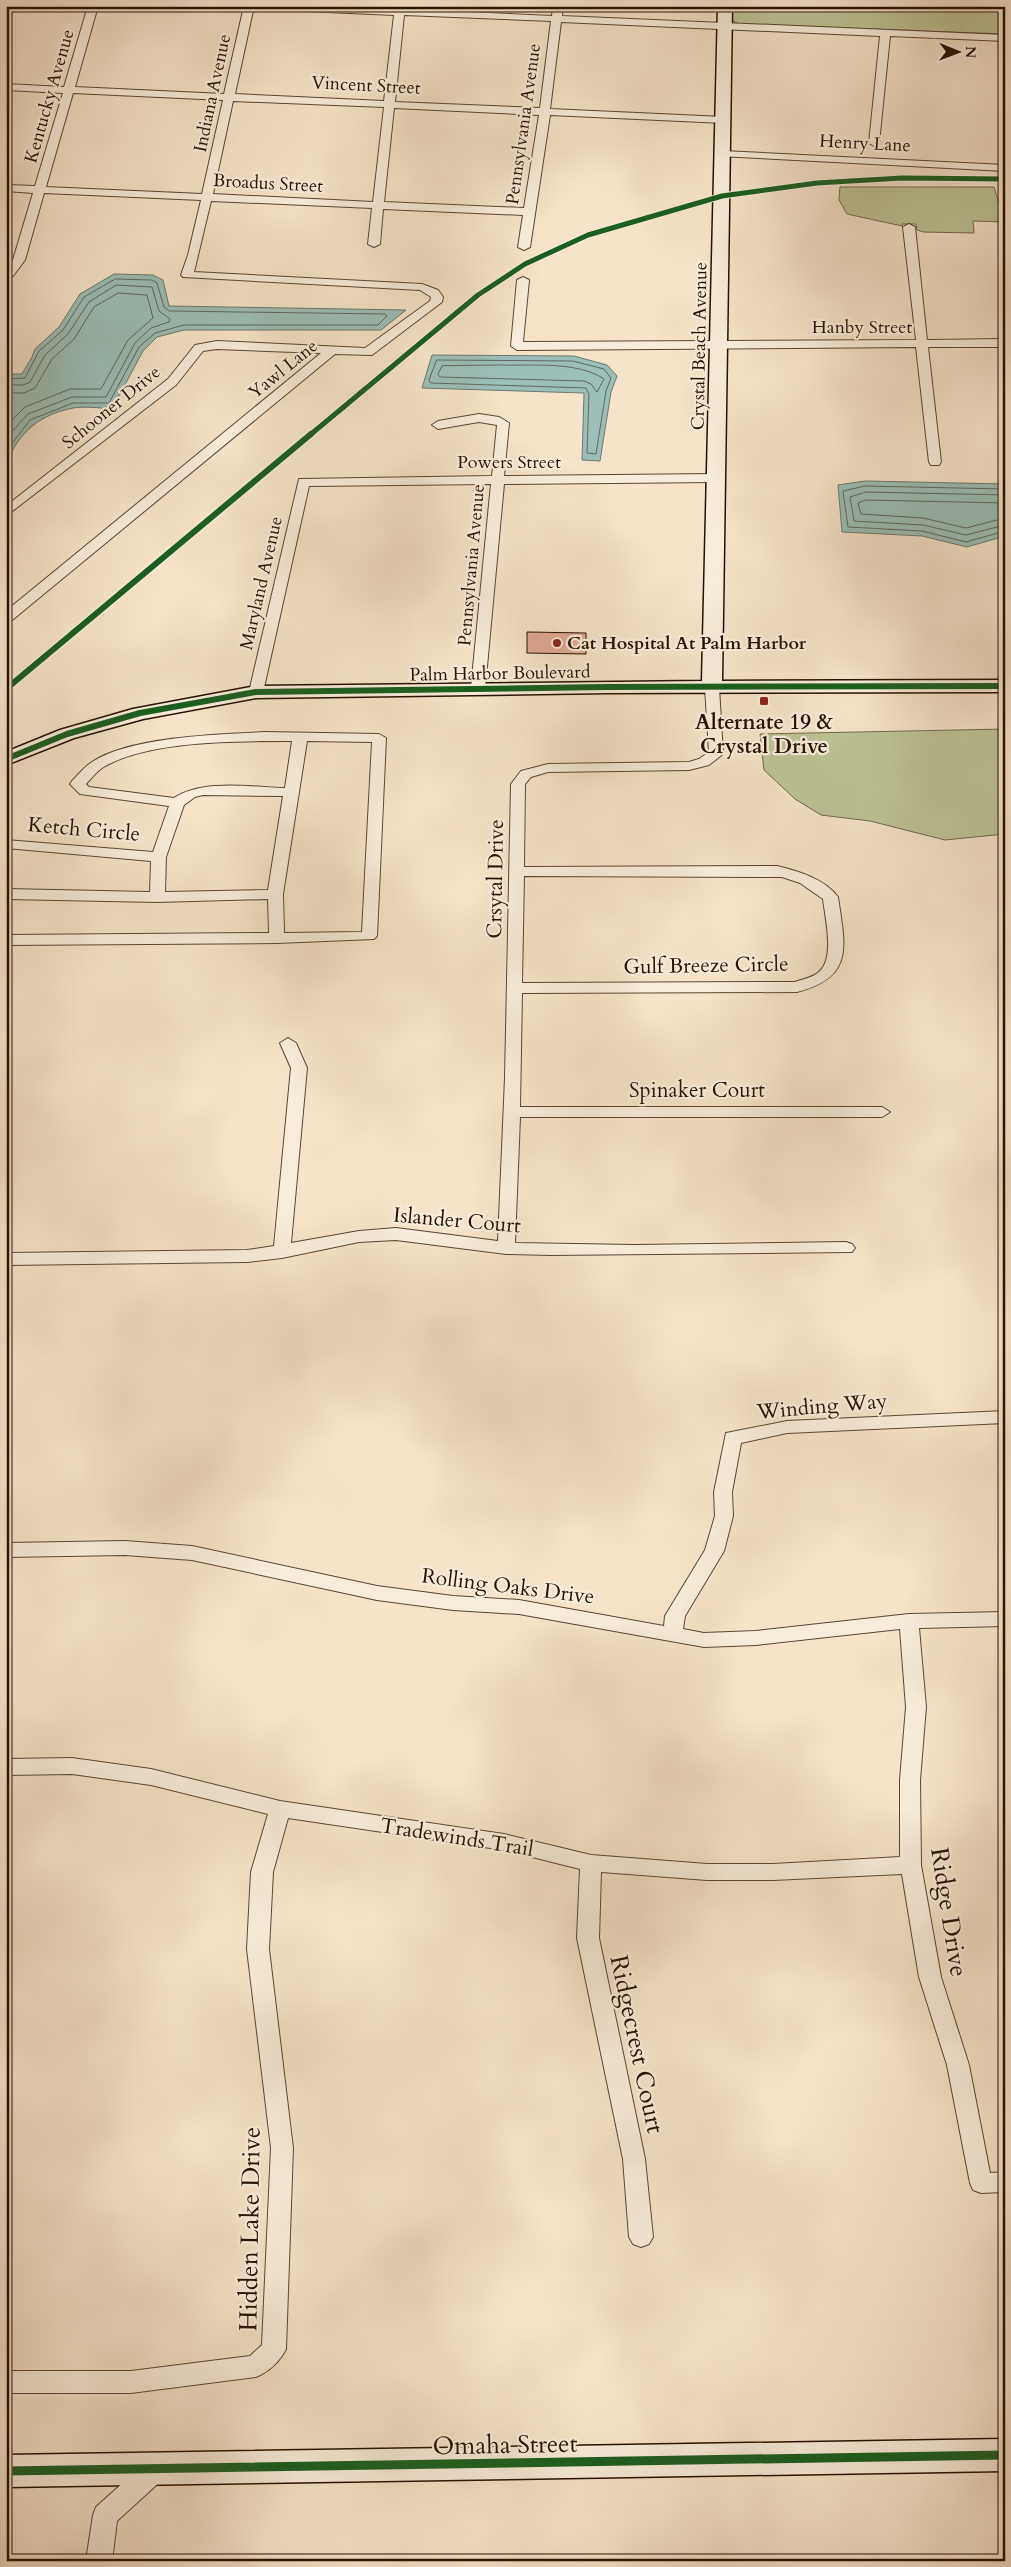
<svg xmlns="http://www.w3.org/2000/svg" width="1011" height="2567" font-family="Cardo,serif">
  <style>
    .green { fill: #bdc495; stroke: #716a4c }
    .water { fill: #9cbeb8; stroke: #6c796f }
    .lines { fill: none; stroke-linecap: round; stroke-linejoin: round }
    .shore { stroke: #60685d; stroke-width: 1 }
    .building { fill: #e3ab94; stroke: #251102 }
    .street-casing { stroke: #594634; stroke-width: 2 }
    .secondary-casing { stroke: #251102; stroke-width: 3 }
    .street { fill: #f8eddc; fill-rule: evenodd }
    .secondary { fill: #f8eddc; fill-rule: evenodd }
    .cycleway-far2-casing { stroke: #f8eddc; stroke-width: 7 }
    .cycleway-far1-casing { stroke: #f8eddc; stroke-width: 9 }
    .cycleway-casing { stroke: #f8eddc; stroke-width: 12 }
    .cycleway-far2 { stroke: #1b5e20; stroke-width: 5 }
    .cycleway-far1 { stroke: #1b5e20; stroke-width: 6 }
    .cycleway { stroke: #1b5e20; stroke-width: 9 }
    .poi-dot { fill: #8f2418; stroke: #f8eddc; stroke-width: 2 }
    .labels { text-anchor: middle; stroke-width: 4.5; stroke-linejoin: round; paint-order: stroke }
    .far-street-label { font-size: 18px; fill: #251102; stroke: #f8eddc }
    .far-poi-label { font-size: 18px; font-weight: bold; fill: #251102; stroke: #f8eddc; text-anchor: start }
    .poi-label { font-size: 21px; font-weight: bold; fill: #251102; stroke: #f8eddc }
    .street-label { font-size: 21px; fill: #251102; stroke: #f8eddc }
    .near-street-label { font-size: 25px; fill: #251102; stroke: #f8eddc }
  </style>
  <rect width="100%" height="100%" fill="#f5e4c9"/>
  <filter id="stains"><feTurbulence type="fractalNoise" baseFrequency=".004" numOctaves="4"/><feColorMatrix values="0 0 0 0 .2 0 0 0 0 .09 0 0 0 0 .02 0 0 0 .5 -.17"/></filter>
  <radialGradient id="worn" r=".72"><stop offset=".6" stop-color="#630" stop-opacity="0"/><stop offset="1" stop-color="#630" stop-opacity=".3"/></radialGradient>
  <path class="green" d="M732 6H1005V34L740 24 732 21Z
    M840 187H994L999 203 1005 205V222L973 221 974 233 924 232 917 230 916 224H902V226L847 214 839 200Z
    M1005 729V834L945 840 870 821 821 815 795 799 764 770 760 734Z"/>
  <path class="water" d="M114 274 153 275 163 280 169 306 406 310 381 330H184L157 337 143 351 112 409C100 408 85 406 73 408 39 415 19 432 6 464V374H22L32 357 35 349 59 327 80 294Z
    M432 355 574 356 607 365 617 376 611 392 600 461 582 460 584 393 422 388Z
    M865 481 1005 484V536L967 547 922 536 842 532 838 485Z"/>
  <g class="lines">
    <path class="shore" d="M437 360 573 361 604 369 611 378 606 391 596 454 587 453 589 394 586 388 431 383 429 381Z
      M502 365C533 366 577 361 604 379L597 392 591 384 584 381 440 377 438 374 442 366Z
      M6 379 25 378 39 351 63 330 84 297 115 279 152 280 157 283 164 307 169 311 385 314 387 316 378 325H184L155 333 139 347 109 403H73L30 420 6 451
      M6 385H23L30 382 45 355 68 334 89 302 116 285 152 287 159 311 170 319 169 322 151 328 135 343 106 397H72L28 414 6 438
      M6 393H24L35 388 52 359 74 339 94 307 118 293 147 295 153 318 128 340 101 389H70L25 407 6 426
      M1005 489 865 486 843 491 848 527 922 531 966 542 1005 531
      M1005 495 866 492 850 497 854 521 923 525 966 535 1005 525
      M1005 503 866 500 858 503 861 514 923 518 966 528 1005 518"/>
  </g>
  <path class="building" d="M527 632 586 633V654L527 653Z"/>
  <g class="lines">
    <defs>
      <path id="street" d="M88 6H98L75 87 224 94 244 6H254L235 94 384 101 394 15 261 9 256 6 395 9V6H405V9L552 16 553 6H563L562 16 1005 35V41L890 36 879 143 874 146 869 143 880 36 561 22 550 109 724 117 729 120 724 123 550 115 530 247 524 250 518 247 523 215 383 209 380 244 374 247 368 244 372 208 211 201 194 272 422 284 438 290 443 297 442 302 372 355 335 354 11 621 6 622V611L321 353 217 349 203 351 176 385 6 516V506L168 379 195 345 217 341 365 348 430 301 431 297 420 290 183 277 181 275 188 255 201 200 44 193 25 260 10 280 6 281V270L13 260 33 193 6 191V185L35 186 63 93 6 90V84L64 87ZM404 15 551 21 540 108 395 102ZM73 93 223 100 202 194 46 187ZM233 101 384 107 373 202 213 194ZM394 108 539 115 524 208 384 202Z
        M723 151 1005 165V171L719 156 718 154Z
        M909 224 915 227 927 340 1005 339V347H928L941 462 939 465H931L929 462 916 347 517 350 511 346 517 280 523 277 529 280 523 342 916 340 903 227Z
        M479 414 499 417 509 423 504 476 716 474 722 478 716 482 504 484 485 688 478 692 471 688 491 484 309 486 263 692 261 695H251L249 692 299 479 492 476 497 425 479 422 438 429 432 425 438 421Z
        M712 683 719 687 723 754 709 765 689 770 548 772 531 777 525 784 524 867 777 866C798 871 825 879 838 897 845 946 855 977 797 992L522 993 520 1107H882L890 1112 882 1117H520L515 1243 635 1245 846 1242 852 1244 855 1248 852 1252 551 1255 506 1254 396 1240 359 1242 282 1258 247 1262 6 1265V1253L247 1250 274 1246 291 1068 280 1043 288 1038 296 1043 307 1068 291 1243 359 1231 396 1228 498 1241 505 1078 511 784 521 771 548 764 689 762 699 759 709 752 705 687ZM524 876 782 877 800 883 823 899C825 917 835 957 820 971 813 978 803 979 795 982L522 983Z
        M265 732 379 734 386 738 377 936 374 939 277 943 6 945V935L269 933 268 899 157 902 6 899V889L150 892 151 861 6 848V840L153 852 169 806 80 794 70 784 72 781C78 775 84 767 92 762 129 737 219 734 265 732ZM292 741 285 788C251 787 202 779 174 798L89 787 86 784C91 779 96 772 102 768 147 740 240 741 292 741ZM307 741 372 742 362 932 284 933 283 894ZM203 795 283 796 268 890 165 892 166 857 184 805 195 797Z
        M1005 1411V1423L787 1433 741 1443 732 1492 733 1516 724 1551 685 1616 683 1629 704 1633 756 1631 909 1614 1005 1612V1626L919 1628 926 1707 920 1780 921 1865 941 1977 969 2065 990 2173 1005 2172V2192L981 2193 973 2190 970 2183 947 2065 919 1977 902 1874 773 1880H707L601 1872 599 1938 645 2159 653 2237 649 2244 641 2247 633 2244 629 2237 623 2159 577 1938 580 1869 504 1850 288 1818 273 1872 269 1949 293 2148 286 2349C280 2361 269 2372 256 2377L131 2393H6V2371H131L250 2356 262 2345 271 2148 247 1949 251 1872 268 1814 151 1785 72 1774 6 1775V1759L72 1758 151 1769 280 1801 504 1834 591 1855 707 1864H773L900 1857V1780L906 1707 900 1629 756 1645 704 1647 519 1614 453 1610 377 1600 192 1560 125 1555 6 1557V1543L125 1541 192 1546 377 1586 453 1596 519 1600 664 1626 665 1616 705 1550 715 1516 714 1492 726 1433 787 1421Z
        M155 2459 164 2462 167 2470 164 2478 117 2521 112 2561H86L93 2515 96 2507 146 2462Z"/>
      <path id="secondary" d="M718 6H732L722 681 1005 680V692L608 693 256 698 143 719 74 738 6 765V752L60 730 133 709 256 686 702 681Z
        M1005 2439V2471L6 2487V2455Z"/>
    </defs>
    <use href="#street" class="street-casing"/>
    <use href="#secondary" class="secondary-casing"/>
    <use href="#street" class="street"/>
    <use href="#secondary" class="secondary"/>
    <defs>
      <path id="cycleway-far2" d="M310 435 478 295 525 264 588 235 722 196 817 183 902 178 1005 179"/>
      <path id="cycleway-far1" d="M6 689 311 434
        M6 759 67 734 140 713 256 692 608 687 1005 686"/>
      <path id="cycleway" d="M6 2471 1005 2455"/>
    </defs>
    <use href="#cycleway-far2" class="cycleway-far2-casing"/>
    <use href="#cycleway-far1" class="cycleway-far1-casing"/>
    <use href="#cycleway" class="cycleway-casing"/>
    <use href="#cycleway-far2" class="cycleway-far2"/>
    <use href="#cycleway-far1" class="cycleway-far1"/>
    <use href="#cycleway" class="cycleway"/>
  </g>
  <g class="poi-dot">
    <circle cx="557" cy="643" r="5"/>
    <rect x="759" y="696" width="10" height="10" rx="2.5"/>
  </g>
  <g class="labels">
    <g class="far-street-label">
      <text transform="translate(366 85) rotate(3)" y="6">Vincent Street</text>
      <text transform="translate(212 93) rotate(-78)" y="6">Indiana Avenue</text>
      <text transform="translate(49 96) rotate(-74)" y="6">Kentucky Avenue</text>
      <text transform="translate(523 124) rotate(-82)" y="6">Pennsylvania Avenue</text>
      <text transform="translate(865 143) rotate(3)" y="6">Henry Lane</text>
      <text transform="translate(268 183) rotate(3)" y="6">Broadus Street</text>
      <text x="862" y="333">Hanby Street</text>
      <text transform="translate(699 346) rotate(-89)" y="6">Crystal Beach Avenue</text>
      <text transform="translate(283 369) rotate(-39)" y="6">Yawl Lane</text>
      <text transform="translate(111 407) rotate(-39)" y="6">Schooner Drive</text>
      <text x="509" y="468">Powers Street</text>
      <text transform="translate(471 565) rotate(-85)" y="6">Pennsylvania Avenue</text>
      <text transform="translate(261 583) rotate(-77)" y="6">Maryland Avenue</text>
      <text transform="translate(500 673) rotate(-1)" y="6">Palm Harbor Boulevard</text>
    </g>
    <g class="far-poi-label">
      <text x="567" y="649">Cat Hospital At Palm Harbor</text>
    </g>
    <g class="poi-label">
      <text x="764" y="729">Alternate 19 &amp;<tspan x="764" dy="24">Crystal Drive</tspan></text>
    </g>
    <g class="street-label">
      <text transform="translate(84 829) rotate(5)" y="7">Ketch Circle</text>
      <text transform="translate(495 879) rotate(-89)" y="7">Crsytal Drive</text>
      <text transform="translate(706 965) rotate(-1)" y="7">Gulf Breeze Circle</text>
      <text x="697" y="1097">Spinaker Court</text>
      <text transform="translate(457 1220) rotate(5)" y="7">Islander Court</text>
      <text transform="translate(822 1406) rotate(-5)" y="7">Winding Way</text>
      <text transform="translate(508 1586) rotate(7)" y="7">Rolling Oaks Drive</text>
      <text transform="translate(457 1837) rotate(9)" y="7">Tradewinds Trail</text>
    </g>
    <g class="near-street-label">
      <text transform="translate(950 1912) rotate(81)" y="9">Ridge Drive</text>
      <text transform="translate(638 2044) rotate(78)" y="9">Ridgecrest Court</text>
      <text transform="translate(249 2229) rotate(-89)" y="9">Hidden Lake Drive</text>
      <text transform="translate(505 2444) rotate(-1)" y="9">Omaha Street</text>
    </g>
  </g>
  <rect width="1011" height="2567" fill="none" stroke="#f5e4c9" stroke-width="25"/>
  <rect x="8" y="8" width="996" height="2552" fill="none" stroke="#251102" stroke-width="2.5"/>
  <rect x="12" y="12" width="986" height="2542" fill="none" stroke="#251102"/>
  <g transform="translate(958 52) rotate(91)" stroke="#f8eddc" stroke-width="4" paint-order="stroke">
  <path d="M0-4L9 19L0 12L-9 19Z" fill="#251102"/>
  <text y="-8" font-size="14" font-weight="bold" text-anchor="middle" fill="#251102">N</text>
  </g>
  <rect width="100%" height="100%" filter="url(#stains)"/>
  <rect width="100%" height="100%" fill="url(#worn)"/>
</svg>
